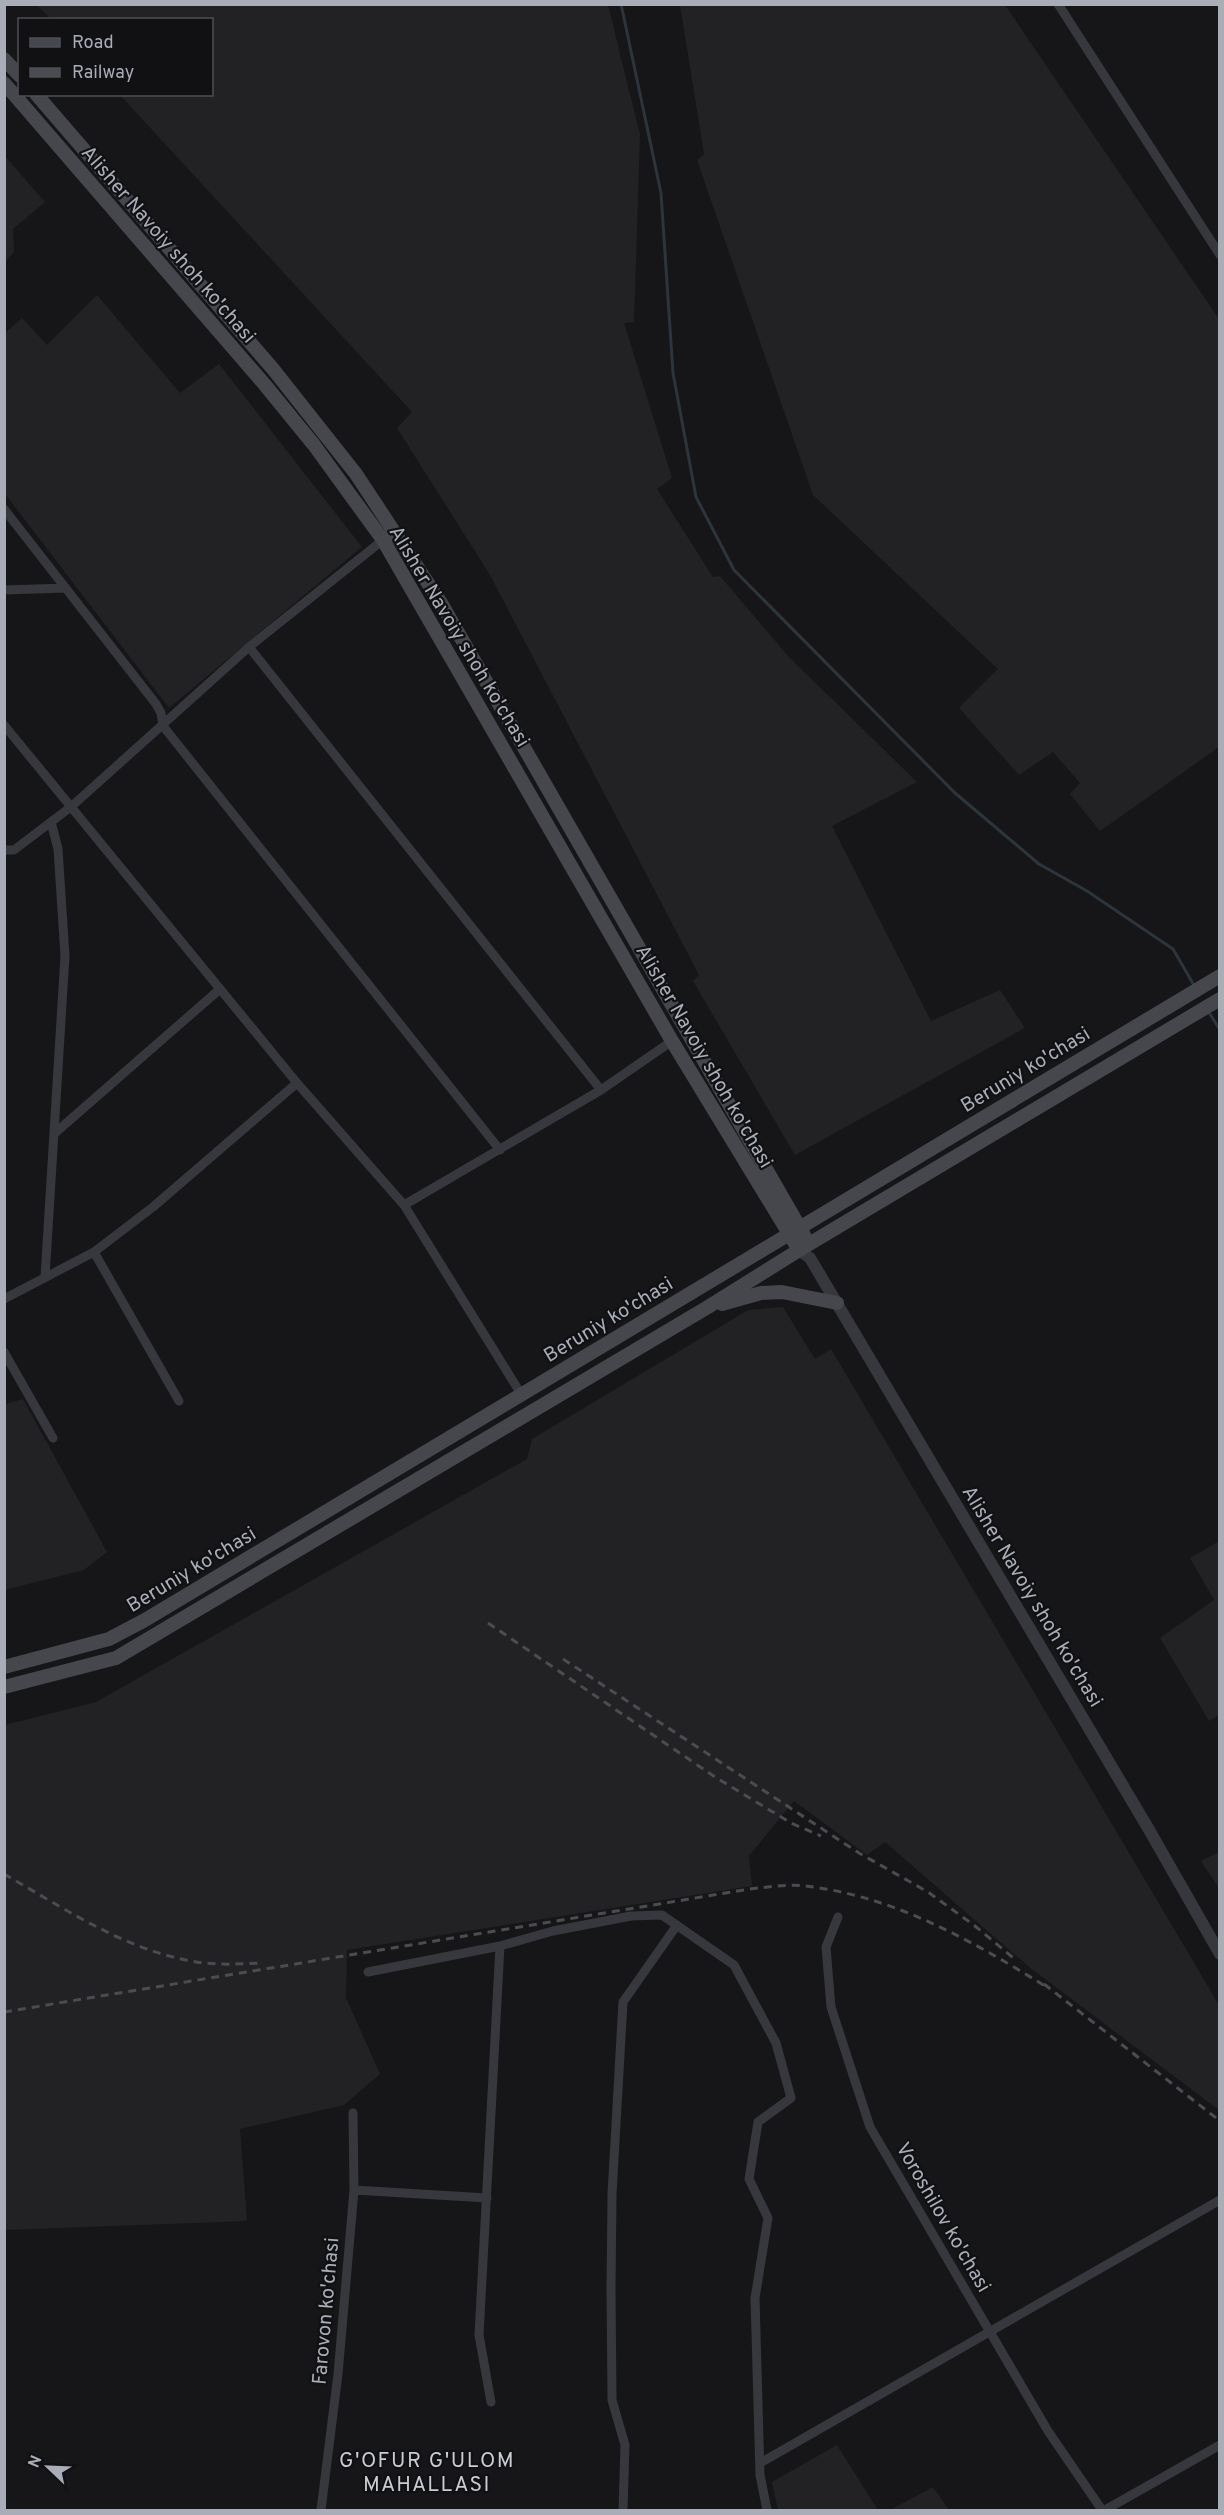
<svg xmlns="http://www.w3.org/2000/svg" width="1224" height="2515" font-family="Overpass,sans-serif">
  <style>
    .built { fill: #222225 }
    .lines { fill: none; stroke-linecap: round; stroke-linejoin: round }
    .stream { stroke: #2c353c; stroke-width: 3 }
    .minor { stroke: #37383d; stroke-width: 9 }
    .tertiary { stroke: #37383d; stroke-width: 12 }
    .secondary { stroke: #45474d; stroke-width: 14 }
    .rail { stroke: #4a4c52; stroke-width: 3; stroke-dasharray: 8 6; stroke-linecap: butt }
    .labels { text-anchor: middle; stroke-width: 4.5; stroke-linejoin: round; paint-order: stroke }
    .street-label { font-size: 20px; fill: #a8adb8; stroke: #111113 }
    .neighbourhood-label { font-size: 21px; letter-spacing: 1.5px; fill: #c9ccd4; stroke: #111113 }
  </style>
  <rect width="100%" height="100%" fill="#161618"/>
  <path class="built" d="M37 5H608L640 134 634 322 624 323 672 478 657 489 713 577 720 576 789 657 917 782 832 826 931 1021 1000 990 1025 1028 795 1155 693 981 699 975 490 575 397 428 412 412 120 95 212 94V20L51 19Z
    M680 5H1005L1219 319V747L1100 831 1070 794 1080 783 1053 752 1019 775 959 708 998 669 813 495 697 160 704 154Z
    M4 155 45 202 13 229 14 252 5 262Z
    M97 295 180 393 219 364 362 547 169 708 5 494V333L22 318 47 345Z
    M783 1307 815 1359 831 1349 1219 2005V2110L1029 1967 885 1842 867 1855 794 1801 749 1856 752 1886 347 1950 346 1998 380 2074 344 2105 240 2129 247 2221 5 2230V1725L96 1702 527 1459 532 1439 748 1310Z
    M23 1399 107 1552 84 1570 5 1590V1404Z
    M1219 1541V1715L1209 1721 1160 1638 1214 1600 1190 1558Z
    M1219 1852V1888L1201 1861Z
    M837 2445 878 2510H778L772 2482Z
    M933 2487 949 2510H890Z"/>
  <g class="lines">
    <path class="stream" d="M621 4 661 193 673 373 696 497 734 570 955 793 1039 864 1087 891 1173 949 1195 987
      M1208 1011 1220 1030"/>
    <path class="minor" d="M1058 4 1220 255
      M4 509 156 704 161 713 163 726 500 1150
      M4 590 66 588
      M249 647 601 1090
      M4 725 297 1083 404 1205 521 1394
      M4 850H14L72 806 249 647 383 540
      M55 1133 220 989
      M404 1205 601 1090 672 1041
      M94 1252 179 1401
      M45 1277 65 956 58 849 51 822
      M4 1299 94 1252 153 1207 297 1083
      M4 1352 53 1438
      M838 1917 826 1947 831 2007 870 2127 1048 2431 1102 2510
      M368 1972 500 1946 553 1931 631 1916 662 1915 734 1965 776 2043 791 2098 758 2122 749 2179 768 2218 755 2298 760 2475 767 2510
      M354 2190 487 2198
      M491 2402 479 2335 500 1946
      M760 2463 1220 2200
      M321 2510 338 2374 354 2190 353 2113
      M623 2510 625 2445 612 2400 611 2289 612 2194 623 2002 677 1925
      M1105 2510 1220 2445"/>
    <path class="tertiary" d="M799 1250 810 1258 1148 1828 1220 1954"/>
    <path class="secondary" d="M4 59 20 76
      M4 83 265 385 314 445 383 540 672 1041 799 1250
      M36 94 273 369 356 474 441 603 804 1235
      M722 1304 761 1293 782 1292 837 1303
      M4 1667 109 1639 145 1620 1220 976
      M4 1687 116 1658 708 1307 804 1247 1220 999"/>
    <path class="rail" d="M488 1623 715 1777 791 1823 821 1836
      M563 1659 859 1853 928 1892 975 1926 1017 1961
      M4 1874C67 1910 131 1954 204 1963 223 1965 241 1964 260 1963
      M1044 1984 1220 2121
      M4 2012 750 1889C768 1887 787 1884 805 1886 895 1896 974 1942 1050 1989"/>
  </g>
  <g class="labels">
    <g class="street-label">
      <text transform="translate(169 244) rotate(49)" y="7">Alisher Navoiy shoh ko'chasi</text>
      <text transform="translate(460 636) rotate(59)" y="7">Alisher Navoiy shoh ko'chasi</text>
      <text transform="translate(705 1056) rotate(60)" y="7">Alisher Navoiy shoh ko'chasi</text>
      <text transform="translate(1025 1069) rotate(-31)" y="7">Beruniy ko'chasi</text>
      <text transform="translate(608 1319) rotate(-31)" y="7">Beruniy ko'chasi</text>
      <text transform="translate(191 1569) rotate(-31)" y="7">Beruniy ko'chasi</text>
      <text transform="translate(1033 1596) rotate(59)" y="7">Alisher Navoiy shoh ko'chasi</text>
      <text transform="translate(944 2217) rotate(60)" y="7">Voroshilov ko'chasi</text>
      <text transform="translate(325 2311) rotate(-85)" y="7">Farovon ko'chasi</text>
    </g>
    <g class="neighbourhood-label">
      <text x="427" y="2467">G'OFUR G'ULOM<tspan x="427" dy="24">MAHALLASI</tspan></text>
    </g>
  </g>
  <rect width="1224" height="2515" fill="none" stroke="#a8adb8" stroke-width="12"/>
  <rect x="18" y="18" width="195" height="78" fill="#111113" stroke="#4d4f55" stroke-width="1.5"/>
  <rect x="30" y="38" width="30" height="9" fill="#45474d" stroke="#4d4f55" stroke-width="1.5"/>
  <text x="72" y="48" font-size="18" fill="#a8adb8">Road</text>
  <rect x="30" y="68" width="30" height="9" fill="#4a4c52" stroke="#4d4f55" stroke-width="1.5"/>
  <text x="72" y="78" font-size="18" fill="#a8adb8">Railway</text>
  <g transform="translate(48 2467) rotate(293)" stroke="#111113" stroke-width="4.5" paint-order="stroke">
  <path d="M0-4.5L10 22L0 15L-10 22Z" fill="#a8adb8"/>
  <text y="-9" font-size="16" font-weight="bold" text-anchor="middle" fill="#a8adb8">N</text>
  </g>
</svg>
